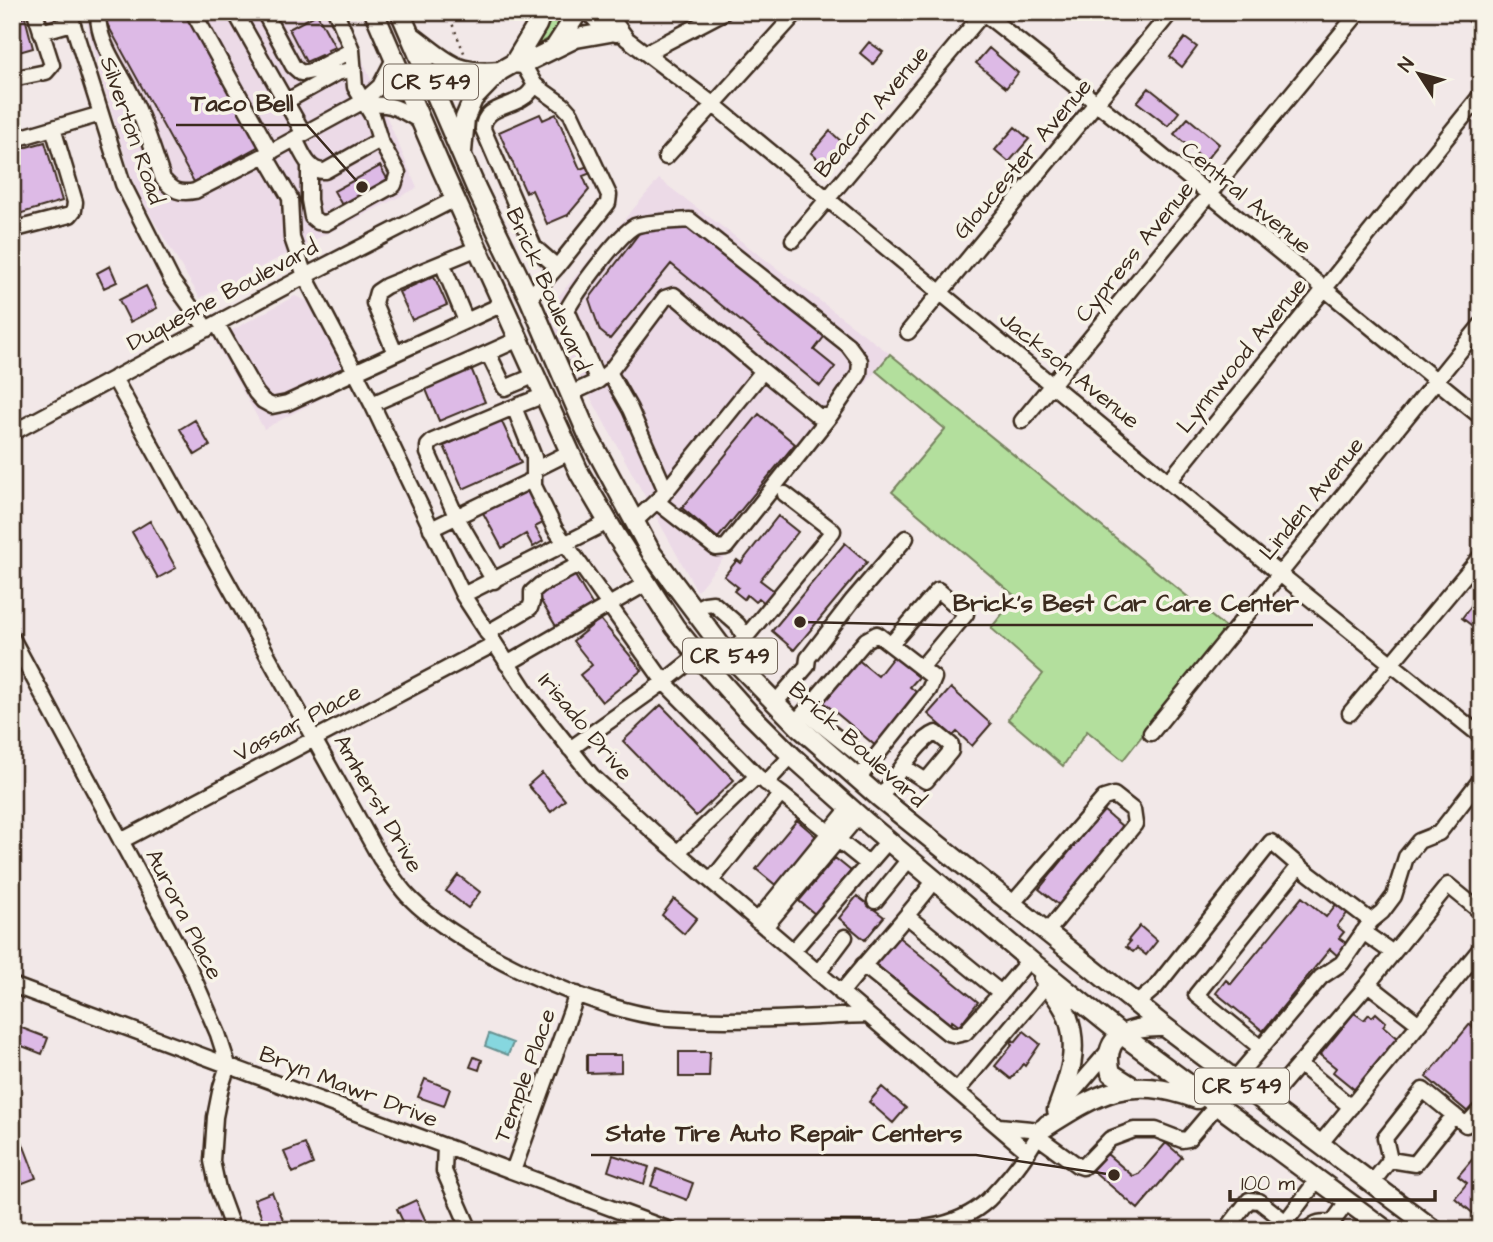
<svg xmlns="http://www.w3.org/2000/svg" width="1493" height="1242" font-family="'Architects Daughter',sans-serif">
  <style>
    .built { fill: #ecdae7 }
    .green { fill: #b3df9d; stroke: #77845e; stroke-width: 2 }
    .water { fill: #86d7df; stroke: #689292; stroke-width: 2 }
    .building { fill: #ddbae6; stroke: #3b2a1e; stroke-width: 2 }
    .lines { fill: none; stroke-linecap: round; stroke-linejoin: round }
    .minor-casing { stroke: #3b2a1e; stroke-width: 19 }
    .major-casing { stroke: #3b2a1e; stroke-width: 23 }
    .path { stroke: #3b2a1e; stroke-width: 2.5; stroke-dasharray: 2 5; stroke-linecap: butt }
    .minor { stroke: #f7f3e8; stroke-width: 14 }
    .major { stroke: #f7f3e8; stroke-width: 18 }
    .labels { text-anchor: middle; stroke-width: 7; stroke-linejoin: round; paint-order: stroke }
    .shield { fill: #f7f3e8; stroke: #73665b; stroke-width: 2 }
    .shield-label { font-size: 21px; font-weight: bold; fill: #3b2a1e }
    .street-label { font-size: 23px; fill: #3b2a1e; stroke: #f7f3e8 }
    .leader { fill: none; stroke: #3b2a1e; stroke-width: 2.5 }
    .callout-dot { fill: #3b2a1e; stroke: #f7f3e8; stroke-width: 2.5 }
    .callout-label { font-size: 24px; text-anchor: middle; font-weight: bold; fill: #3b2a1e; stroke: #f7f3e8; stroke-width: 7; stroke-linejoin: round; paint-order: stroke }
  </style>
  <rect width="100%" height="100%" fill="#f2e8e8"/>
  <filter id="ink" filterUnits="userSpaceOnUse"><feTurbulence type="fractalNoise" baseFrequency=".0143" numOctaves="2"/><feDisplacementMap in="SourceGraphic" scale="14" xChannelSelector="R" yChannelSelector="G"/><feConvolveMatrix kernelMatrix="1 2 1 2 8 2 1 2 1" color-interpolation-filters="sRGB"/></filter>
  <g filter="url(#ink)">
    <path class="built" d="M84 12H342L417 188 200 298 136 191 101 79Z
      M659 179 890 354 697 591 544 313Z
      M295 296 309 302 352 382 264 429 214 340Z"/>
    <path class="green" d="M551 12H570L554 35 541 43 539 40Z
      M890 354 1226 628 1123 760 1087 731 1063 766 1008 719 1043 674 991 628 1016 597 892 492 945 429 876 371Z"/>
    <path class="water" d="M489 1034 513 1043 508 1055 485 1046Z"/>
    <path class="building" d="M120 12H185L259 146 194 182 105 20Z
      M317 14 335 47 328 50 329 53 322 57 321 55 306 62 289 29Z
      M25 17 33 48 12 54V21Z
      M1185 38 1197 47 1182 67 1170 57Z
      M869 42 883 52 873 64 860 53Z
      M989 48 1018 73 1006 88 976 63Z
      M1149 88 1179 112 1168 126 1137 102Z
      M540 114 543 120 556 114 580 169 588 166 591 173 583 176 589 190 568 215 547 224 532 190 526 193 499 132Z
      M1188 118 1219 144 1205 161 1174 134Z
      M1015 127 1029 139 1009 162 995 150Z
      M830 131 843 143 824 165 811 153Z
      M45 142 62 201 12 216V151Z
      M380 166 389 182 343 207 334 191Z
      M692 226 827 333 814 350 835 367 820 386 671 264 610 339 600 331 589 299 640 232Z
      M110 266 117 282 104 288 97 273Z
      M434 276 447 305 412 320 399 292Z
      M146 286 157 308 130 322 119 300Z
      M471 368 485 402 439 421 425 387Z
      M759 414 795 444 718 538 682 508Z
      M195 420 210 446 195 455 180 429Z
      M501 420 521 463 463 489 444 446Z
      M528 486 547 521 535 527 543 541 533 547 526 534 502 548 482 511Z
      M778 516 798 532 760 580 777 593 767 605 759 598 755 602 747 595 744 599 734 591 738 587 724 576 737 560 741 563Z
      M150 521 176 568 158 578 132 532Z
      M845 543 867 562 794 650 772 631Z
      M574 574 593 606 557 628 538 596Z
      M1481 593V620L1475 628 1462 618Z
      M600 619 642 670 602 702 580 675 592 665 573 641Z
      M894 656 919 677 910 687 920 695 877 747 822 701 857 659 878 676Z
      M951 688 991 724 972 746 957 732 953 736 928 714Z
      M661 705 734 780 696 816 623 741Z
      M542 773 565 800 551 812 528 785Z
      M1103 810 1123 827 1059 905 1039 889Z
      M797 820 818 838 778 887 756 869Z
      M835 858 851 871 815 914 799 901Z
      M458 875 480 892 468 908 446 891Z
      M857 896 884 917 865 940 839 918Z
      M1302 897 1326 917 1338 902 1349 911 1337 926 1344 932 1339 938 1350 946 1340 958 1330 949 1263 1031 1216 993 1226 980 1231 984Z
      M674 899 697 918 684 934 662 915Z
      M1140 926 1157 941 1146 955 1137 948 1133 952 1126 947 1130 942 1128 940Z
      M896 935 978 1002 959 1026 952 1021 950 1024 874 963Z
      M1354 1013 1364 1020 1369 1014 1372 1017 1376 1013 1386 1022 1383 1026 1398 1038 1355 1090 1333 1072 1336 1068 1320 1055Z
      M1470 1024 1481 1034V1099L1469 1113 1426 1077Z
      M14 1025 48 1038 42 1054 12 1042Z
      M1024 1031 1040 1044 1025 1066 1023 1064 1011 1079 995 1066 1012 1045 1011 1043 1013 1040 1015 1042Z
      M679 1052H710L709 1077H679Z
      M587 1055H621V1072L587 1073Z
      M474 1057 482 1060 479 1070 470 1067Z
      M425 1079 450 1089 444 1106 418 1097Z
      M882 1087 906 1108 893 1123 869 1102Z
      M20 1136 36 1178 15 1186 12 1180V1139Z
      M1166 1143 1182 1157 1138 1209 1092 1170 1107 1154 1133 1176 1139 1174Z
      M305 1144 313 1164 293 1173 284 1152Z
      M1481 1149 1480 1188 1481 1220 1455 1198 1467 1183 1458 1176Z
      M613 1155 649 1167 644 1184 608 1171Z
      M657 1169 693 1183 687 1200 651 1186Z
      M272 1192 287 1230H267L254 1199Z
      M416 1200 430 1230H407L397 1209Z"/>
    <g class="lines">
      <defs>
        <path id="minor" d="M69 12 123 184 172 281 207 329
          M98 12C97 42 118 67 130 92 144 119 153 150 163 179 173 191 180 194 195 191L265 155
          M193 12 271 153
          M235 12 304 134
          M264 12 293 66 301 73 312 71 352 50
          M588 12 600 25 616 34
          M607 12 627 39 714 105 1280 574 1481 736
          M982 12C1151 144 1315 282 1481 417
          M1471 12 1481 20
          M41 32 72 23
          M646 53 724 12
          M394 59 380 86 362 102 265 155 290 198 292 238 305 276 372 404 463 595 531 699 592 776 656 834 1028 1152
          M523 64 535 85 563 105 571 114 609 195 608 203 557 267 529 298
          M12 79 46 72 52 65 35 12
          M535 85C532 89 529 95 524 97 509 108 483 107 483 129L534 247 557 267
          M285 102 337 73 354 69
          M362 102C371 105 376 104 385 105 398 106 410 116 422 122
          M53 128 101 114
          M295 139C302 152 308 172 325 171L380 140
          M12 140 53 128 75 202 74 210 70 215 12 230
          M666 157 797 12
          M309 165V200L312 217 318 222 326 223 394 185 398 173 380 140 373 117 355 87 352 50 336 12
          M793 240 984 12
          M442 263 466 321
          M217 324 256 393 263 401 272 406 287 403 503 304
          M908 332 1171 12
          M519 339 488 353 505 388 536 375
          M395 353 374 303 377 292 386 286 478 248
          M609 372 630 409 666 491
          M114 378 380 858C389 870 397 885 408 896 457 948 599 1014 670 1018 735 1023 802 1017 867 1015
          M598 381 567 310C576 293 619 234 635 226 644 222 678 221 690 220L848 345 860 361 859 374 830 416H818L763 371
          M570 394 598 381 611 370 665 298 674 295 763 371 662 496 634 522
          M545 395 514 407 534 457V486L555 529 664 682 757 776 781 794
          M372 404 488 353
          M1022 421 1359 12
          M12 433 305 276 455 199
          M534 470 570 452
          M1170 480 1481 95
          M656 501 716 548 726 547 830 416
          M431 529 534 479
          M494 581 456 516 428 453V446L433 441 514 407
          M463 595 608 522
          M693 610 705 604 713 603 738 625 745 638 729 654
          M487 633 530 608 532 602V592L540 585 580 564
          M12 638 188 965 218 1034 228 1065 221 1087 215 1117 212 1161 218 1189 233 1230
          M745 638 833 531 785 494
          M891 644 938 590 966 614 921 668
          M507 664 647 583
          M775 703 807 666 808 658 852 601 906 538
          M806 713 869 763
          M1350 713 1481 556
          M795 723 866 640 877 634 934 678 929 690 858 779
          M1151 733 1481 325
          M570 749 664 682 698 655
          M766 783 792 755
          M880 798C893 782 917 740 936 733L951 745V751L926 781 904 767
          M121 841 494 644
          M677 853 757 776
          M1299 866 1371 921
          M711 881 781 794 868 864
          M875 901 910 858
          M1012 904 1104 798 1114 795 1133 810 1135 824 1047 932
          M908 917 1001 993 1029 960
          M757 921 850 807
          M765 927 859 815
          M1363 932 1393 953
          M793 951 888 841
          M863 965 948 1033 956 1035 965 1033 1001 993
          M818 973 845 937
          M1368 984 1448 885 1481 912
          M12 985 670 1230
          M841 993C872 954 906 919 935 880
          M1136 1004 1156 987 1271 842 1299 866 1196 995 1261 1048
          M1481 1022V1025
          M1419 1024 1481 948
          M1299 1064 1351 1107
          M1234 1080 1321 977 1342 963 1371 921 1382 912 1394 896 1406 857 1419 841 1439 833 1481 779
          M957 1091 1047 984
          M1265 1104 1368 984 1419 1024 1320 1144
          M1062 1105 1111 1048
          M999 1126 1041 1130
          M1037 1136 1077 1165 1083 1167 1110 1139 1134 1130H1156L1182 1140 1188 1139 1216 1106
          M445 1146 444 1171 470 1230
          M1390 1160 1415 1164 1454 1115
          M513 1171 577 994
          M1372 1183 1390 1160 1385 1138 1423 1090 1466 1125 1481 1109
          M1281 1228 1318 1179
          M824 1230C879 1227 944 1241 988 1200 1002 1186 1018 1167 1029 1150 1035 1141 1039 1132 1046 1123
          M1226 1230 1249 1200 1259 1201 1296 1230
          M1308 1230C1315 1222 1322 1221 1332 1223
          M1337 1230 1332 1223 1348 1201"/>
        <path id="major" d="M374 12 442 170 580 474 617 537 675 627 705 664 748 712 794 758 867 823 1033 963 1121 1034 1386 1230
          M400 12 476 188 529 298 588 435 652 554 724 650 799 727 880 798 1165 1027 1434 1230
          M413 37C448 63 454 75 500 71
          M556 46 578 12
          M514 63 523 64 576 38 610 32
          M462 152 465 118 473 99 500 71 514 63 537 25 542 12
          M1043 978C1050 989 1062 1002 1067 1015 1080 1049 1069 1078 1057 1110
          M1133 1087 1111 1073C1100 1033 1133 1026 1165 1027
          M1041 1130C1099 1093 1128 1074 1197 1099"/>
      </defs>
      <use href="#minor" class="minor-casing"/>
      <use href="#major" class="major-casing"/>
      <path class="path" d="M451 12 449 16 465 55"/>
      <use href="#minor" class="minor"/>
      <use href="#major" class="major"/>
    </g>
  </g>
  <g class="labels">
    <g class="shield">
      <rect x="384" y="64.5" width="94" height="35" rx="5"/>
      <rect x="683" y="638.5" width="94" height="35" rx="5"/>
      <rect x="1195" y="1068.5" width="94" height="35" rx="5"/>
    </g>
    <g class="shield-label">
      <text x="431" y="89">CR 549</text>
      <text x="730" y="663">CR 549</text>
      <text x="1242" y="1093">CR 549</text>
    </g>
    <g class="street-label">
      <text transform="translate(871 111) rotate(-50)" y="8">Beacon Avenue</text>
      <text transform="translate(133 130) rotate(71)" y="8">Silverton Road</text>
      <text transform="translate(1022 158) rotate(-50)" y="8">Gloucester Avenue</text>
      <text transform="translate(1247 197) rotate(40)" y="8">Central Avenue</text>
      <text transform="translate(1134 251) rotate(-51)" y="8">Cypress Avenue</text>
      <text transform="translate(549 289) rotate(66)" y="8">Brick Boulevard</text>
      <text transform="translate(222 294) rotate(-28)" y="8">Duquesne Boulevard</text>
      <text transform="translate(1241 355) rotate(-51)" y="8">Lynnwood Avenue</text>
      <text transform="translate(1070 369) rotate(39)" y="8">Jackson Avenue</text>
      <text transform="translate(1311 498) rotate(-51)" y="8">Linden Avenue</text>
      <text transform="translate(297 722) rotate(-28)" y="8">Vassar Place</text>
      <text transform="translate(586 726) rotate(50)" y="8">Irisado Drive</text>
      <text transform="translate(858 744) rotate(42)" y="8">Brick Boulevard</text>
      <text transform="translate(379 803) rotate(60)" y="8">Amherst Drive</text>
      <text transform="translate(185 914) rotate(63)" y="8">Aurora Place</text>
      <text transform="translate(524 1075) rotate(-70)" y="8">Temple Place</text>
      <text transform="translate(349 1086) rotate(21)" y="8">Bryn Mawr Drive</text>
    </g>
  </g>
  <path class="leader" d="M362 187L307 125H176M800 622L940 625H1313M1114 1175L976 1155H591"/>
  <g class="callout-dot">
    <circle cx="362" cy="187" r="7"/>
    <circle cx="800" cy="622" r="7"/>
    <circle cx="1114" cy="1175" r="7"/>
  </g>
  <g class="callout-label">
    <text x="242" y="111">Taco Bell</text>
    <text x="1126" y="611">Brick's Best Car Care Center</text>
    <text x="784" y="1141">State Tire Auto Repair Centers</text>
  </g>
  <rect width="1493" height="1242" fill="none" stroke="#f7f3e8" stroke-width="42"/>
  <rect x="21" y="21" width="1451" height="1200" fill="none" stroke="#3b2a1e" stroke-width="2.5" filter="url(#ink)"/>
  <g transform="translate(1419 74) rotate(306)" stroke="#f7f3e8" stroke-width="5" paint-order="stroke">
  <path d="M0-5L12 26L0 18L-12 26Z" fill="#3b2a1e"/>
  <text y="-10" font-size="19" font-weight="bold" text-anchor="middle" fill="#3b2a1e">N</text>
  </g>
  <path d="M1230 1190v10h205v-10" fill="none" stroke="#3b2a1e" stroke-width="3.5"/>
  <text x="1241" y="1190" font-size="21" fill="#3b2a1e" stroke="#f7f3e8" stroke-width="5" paint-order="stroke">100 m</text>
</svg>
